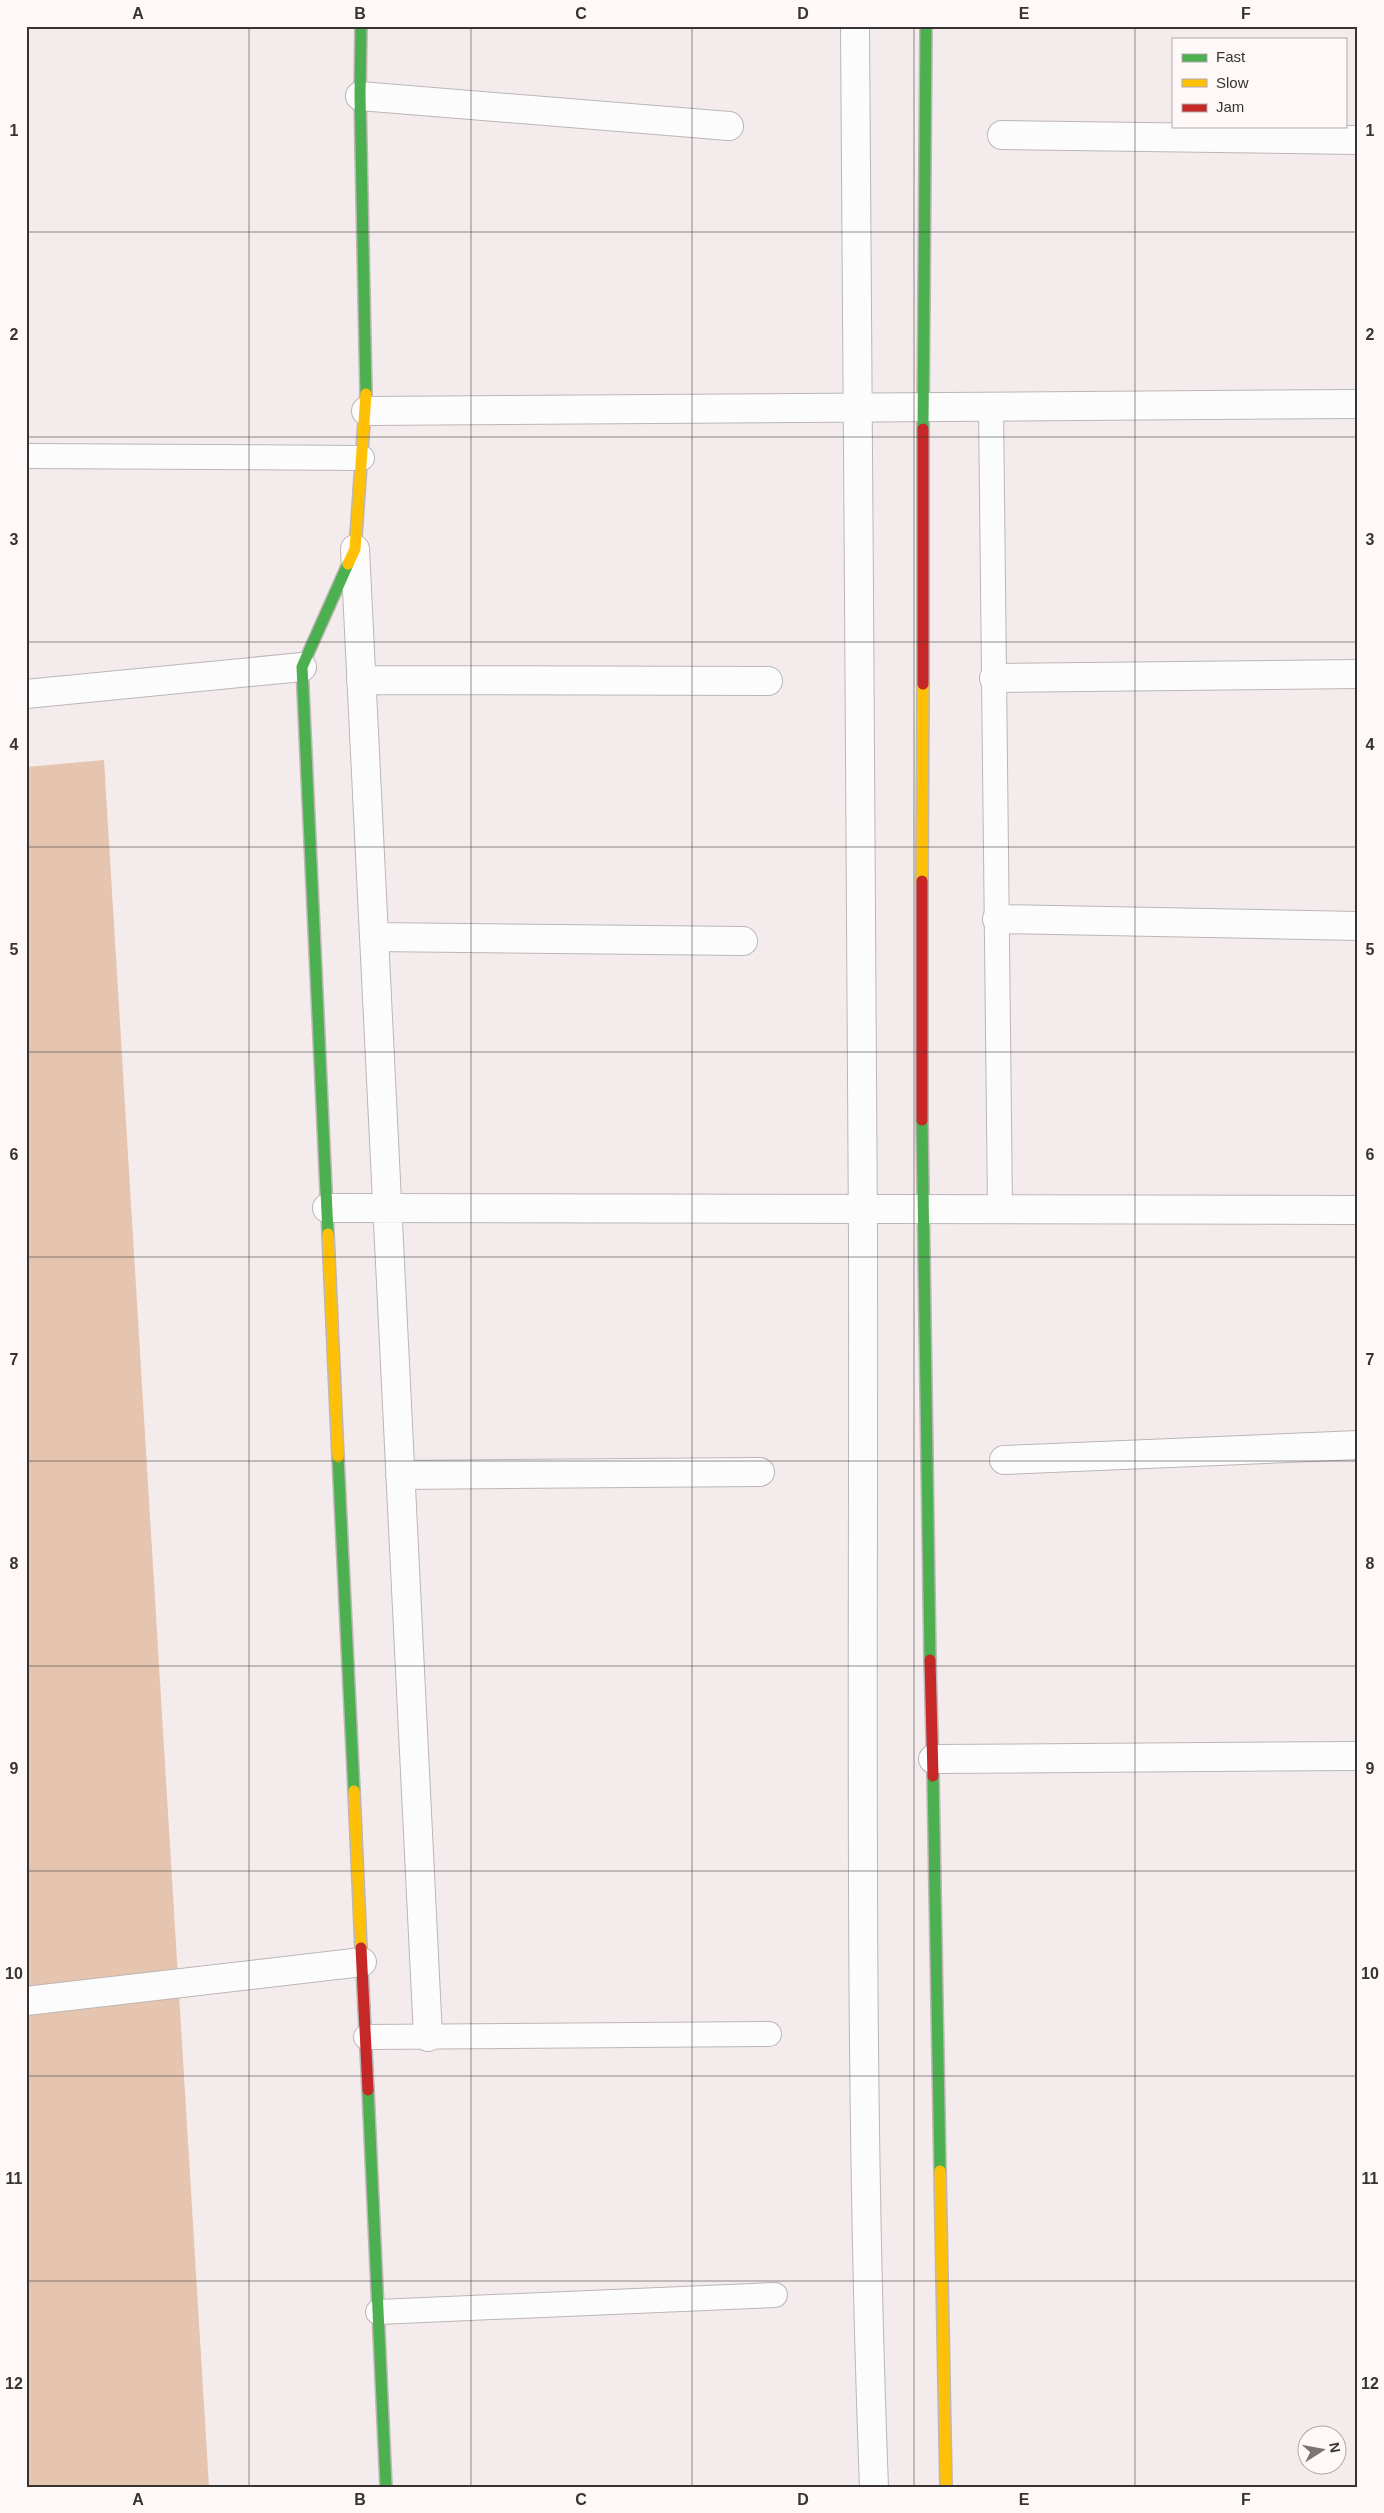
<svg xmlns="http://www.w3.org/2000/svg" width="1384" height="2513" font-family="Helvetica,sans-serif">
  <style>
    .forest { fill: #e5c5b0 }
    .lines { fill: none; stroke-linecap: round; stroke-linejoin: round }
    .lane-casing { stroke: #bcb6b6; stroke-width: 26 }
    .street-casing { stroke: #bcb6b6; stroke-width: 30 }
    .fast-casing { stroke: #bcb6b6; stroke-width: 14 }
    .slow-casing { stroke: #bcb6b6; stroke-width: 14 }
    .jam-casing { stroke: #bcb6b6; stroke-width: 14 }
    .lane { stroke: #fdfcfc; stroke-width: 24 }
    .street { stroke: #fdfcfc; stroke-width: 28 }
    .fast { stroke: #4caf50; stroke-width: 11 }
    .slow { stroke: #ffc107; stroke-width: 11 }
    .jam { stroke: #c62828; stroke-width: 11 }
    .grid { fill: none; stroke: #383333; stroke-width: 1; stroke-opacity: 0.55 }
    .neatline { fill: none; stroke: #383333; stroke-width: 2 }
    .grid-label { font-size: 16px; text-anchor: middle; font-weight: bold; fill: #383333 }
  </style>
  <rect width="100%" height="100%" fill="#f4ecec"/>
  <path class="forest" d="M104 760 209 2487H26V767Z"/>
  <g class="lines">
    <defs>
      <path id="lane" d="M991 407 1000 1209
        M26 456 362 458
        M366 2037 769 2034
        M378 2312 775 2295"/>
      <path id="street" d="M855 26C856 430 863 834 863 1238 864 1654 858 2071 874 2487
        M360 96 729 126
        M1002 135 1358 140
        M366 411 1358 404
        M355 549 428 2037
        M994 678 1358 674
        M361 680 768 681
        M26 694 302 667
        M997 919 1358 926
        M374 937 743 941
        M327 1208 1358 1210
        M1004 1460 1358 1445
        M400 1475 760 1472
        M933 1759 1358 1756
        M26 2001 362 1962"/>
      <path id="fast" d="M361 26 360 96 366 394
        M923 429 926 26
        M922 1120 930 1660
        M328 1234 302 667 348 564
        M338 1457 354 1791
        M933 1776 940 2171
        M368 2090 386 2487"/>
      <path id="slow" d="M348 564 355 549 366 394
        M922 881 923 684
        M328 1234 338 1457
        M354 1791 361 1948
        M940 2171 946 2487"/>
      <path id="jam" d="M923 684V429
        M922 1120V881
        M930 1660 933 1776
        M361 1948 368 2090"/>
    </defs>
    <use href="#lane" class="lane-casing"/>
    <use href="#street" class="street-casing"/>
    <use href="#fast" class="fast-casing"/>
    <use href="#slow" class="slow-casing"/>
    <use href="#jam" class="jam-casing"/>
    <use href="#lane" class="lane"/>
    <use href="#street" class="street"/>
    <use href="#fast" class="fast"/>
    <use href="#slow" class="slow"/>
    <use href="#jam" class="jam"/>
  </g>
  <path class="grid" d="M249 26V2487M471 26V2487M692 26V2487M914 26V2487M1135 26V2487M26 232H1358M26 437H1358M26 642H1358M26 847H1358M26 1052H1358M26 1257H1358M26 1461H1358M26 1666H1358M26 1871H1358M26 2076H1358M26 2281H1358"/>
  <rect width="1384" height="2513" fill="none" stroke="#fef8f8" stroke-width="55"/>
  <rect x="1172" y="38" width="175" height="90" fill="#fef8f8" stroke="#afa9a9"/>
  <rect x="1182" y="54" width="25" height="8" fill="#4caf50" stroke="#afa9a9"/>
  <text x="1216" y="62" font-size="15" fill="#383333">Fast</text>
  <rect x="1182" y="79" width="25" height="8" fill="#ffc107" stroke="#afa9a9"/>
  <text x="1216" y="88" font-size="15" fill="#383333">Slow</text>
  <rect x="1182" y="104" width="25" height="8" fill="#c62828" stroke="#afa9a9"/>
  <text x="1216" y="112" font-size="15" fill="#383333">Jam</text>
  <g transform="translate(1322 2450) rotate(79)"><circle r="24" fill="#fef8f8" stroke="#afa9a9"/>
  <path d="M0-4L9 19L0 12L-9 19Z" fill="#7a7474"/>
  <text y="-8" font-size="14" font-weight="bold" text-anchor="middle" fill="#383333">N</text>
  </g>
  <rect x="28" y="28" width="1328" height="2458" class="neatline"/>
  <g class="grid-label">
    <text x="138" y="19">A</text>
    <text x="360" y="19">B</text>
    <text x="581" y="19">C</text>
    <text x="803" y="19">D</text>
    <text x="1024" y="19">E</text>
    <text x="1246" y="19">F</text>
    <text x="14" y="136">1</text>
    <text x="1370" y="136">1</text>
    <text x="14" y="340">2</text>
    <text x="1370" y="340">2</text>
    <text x="14" y="545">3</text>
    <text x="1370" y="545">3</text>
    <text x="14" y="750">4</text>
    <text x="1370" y="750">4</text>
    <text x="14" y="955">5</text>
    <text x="1370" y="955">5</text>
    <text x="14" y="1160">6</text>
    <text x="1370" y="1160">6</text>
    <text x="14" y="1365">7</text>
    <text x="1370" y="1365">7</text>
    <text x="14" y="1569">8</text>
    <text x="1370" y="1569">8</text>
    <text x="14" y="1774">9</text>
    <text x="1370" y="1774">9</text>
    <text x="14" y="1979">10</text>
    <text x="1370" y="1979">10</text>
    <text x="14" y="2184">11</text>
    <text x="1370" y="2184">11</text>
    <text x="14" y="2389">12</text>
    <text x="1370" y="2389">12</text>
    <text x="138" y="2505">A</text>
    <text x="360" y="2505">B</text>
    <text x="581" y="2505">C</text>
    <text x="803" y="2505">D</text>
    <text x="1024" y="2505">E</text>
    <text x="1246" y="2505">F</text>
  </g>
</svg>
